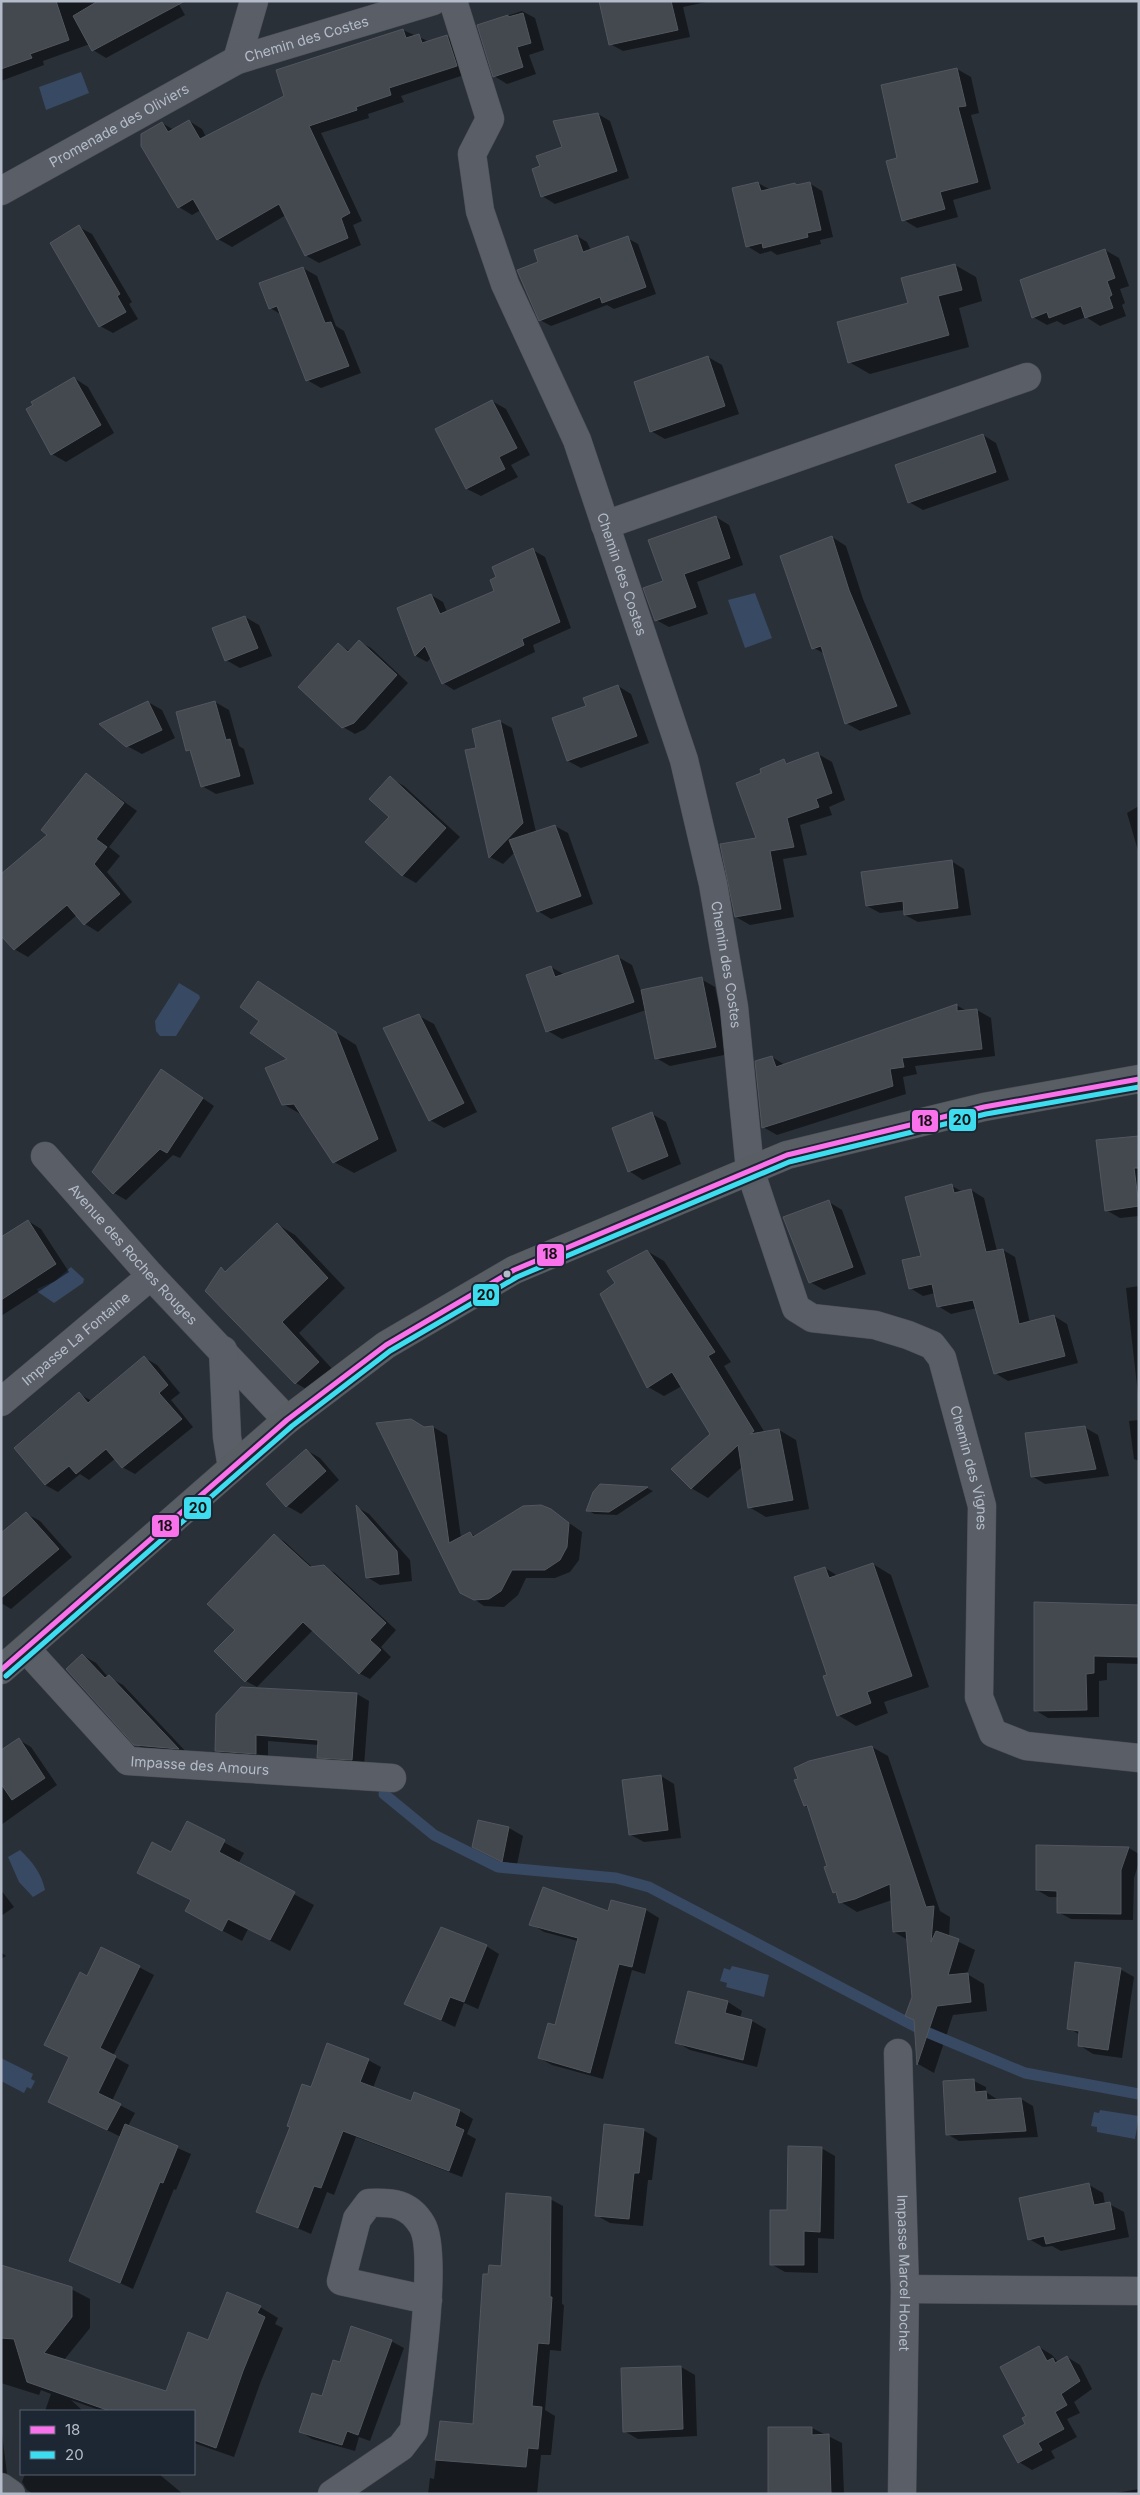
<svg xmlns="http://www.w3.org/2000/svg" width="1140" height="2495" font-family="Inter,sans-serif">
  <style>
    .water { fill: #384963 }
    .shadow { fill: #0007 }
    .lines { fill: none; stroke-linecap: round; stroke-linejoin: round }
    .stream { stroke: #384963; stroke-width: 11 }
    .building { fill: #444950; stroke: #52575f }
    .street-casing { stroke: #484c53; stroke-width: 29 }
    .secondary-casing { stroke: #484c53; stroke-width: 29 }
    .street { stroke: #5a5e66; stroke-width: 28 }
    .secondary { stroke: #595d64; stroke-width: 28 }
    .bus-1-casing { stroke: #1d2633; stroke-width: 9 }
    .bus-2-casing { stroke: #1d2633; stroke-width: 9 }
    .bus-1 { stroke: #f971eb; stroke-width: 5 }
    .bus-2 { stroke: #3dddef; stroke-width: 5 }
    .bus-dot { fill: #b4bcc9; stroke: #1d2633; stroke-width: 2 }
    .labels { text-anchor: middle; stroke-width: 4; stroke-linejoin: round; paint-order: stroke }
    .street-label { font-size: 14px; fill: #b4bcc9; stroke: #1d2633 }
    .line-badge { stroke: #1d2633; stroke-width: 2 }
    .pale-badge-label { font-size: 14px; text-anchor: middle; font-weight: bold; fill: #111 }
  </style>
  <rect width="100%" height="100%" fill="#2a3038"/>
  <path class="water" d="M81 72 89 93 46 110 39 87Z
    M755 593 772 638 745 648 728 600Z
    M179 983 199 995 200 998 176 1036H160L156 1031 155 1021Z
    M71 1267 84 1279 83 1283 54 1303 38 1292 37 1289 55 1281Z
    M20 1850C32 1861 42 1874 45 1890L33 1897 19 1882 8 1857Z
    M732 1966 769 1975 764 1997 726 1987 727 1983 720 1981 724 1968 730 1970Z
    M1 2058 33 2074 31 2079 35 2081 31 2089 27 2087 24 2093 1 2081Z
    M1100 2110 1139 2116 1135 2139 1097 2132V2127L1091 2126 1094 2112 1099 2113Z"/>
  <path class="shadow" d="M6 1H177L185 15 106 58 93 50 90 44 43 61 44 65 1 81V3Z
    M600 1H711L683 7 690 37 623 51 610 44Z
    M522 11 535 18 544 50 529 55 536 74 507 84 494 76 478 25Z
    M403 30 430 42 447 36 460 44 470 73 401 96 404 102 368 114 369 118 321 133 362 221 353 225 361 245 319 263 305 255 286 215 232 247 218 239 201 210 192 215 179 207 162 123 174 130 189 121 202 129 206 137 286 96Z
    M957 69 971 77 979 113 971 115 991 189 953 200 958 217 917 228 904 220 899 159Z
    M598 114 610 121 629 178 555 204 542 196 541 167Z
    M758 183 771 190 795 184 798 186 809 183 822 191 833 237 820 240 821 244 777 255 771 251 760 254 747 246Z
    M79 227 92 234 132 302 129 304 138 319 113 333 100 326Z
    M577 236 587 242 591 251 627 238 638 244 656 294 614 309 607 305 551 326 540 320V262Z
    M1105 250 1119 258 1129 286 1120 289 1125 303 1122 305 1126 316 1100 326 1086 317 1064 325 1057 321 1047 325 1033 317Z
    M955 265 976 277 982 301 959 308 969 347 870 374 849 362 909 304Z
    M303 268 317 276 336 326 344 331 361 373 321 388 307 380 282 315 270 308Z
    M708 357 722 365 739 414 665 439 651 431Z
    M74 378 88 387 114 433 66 462 52 454Z
    M492 401 506 409 530 455 511 465 518 477 481 496 467 489Z
    M983 435 996 443 1009 480 923 510 909 502Z
    M716 517 729 525 743 565 697 582 708 614 669 627 656 620Z
    M832 537 846 546 863 599 911 714 860 731 846 723 825 654 814 648Z
    M533 550 545 557 571 628 533 645 535 652 454 690 443 683 431 658 427 662 416 656 399 609 431 595 443 602 447 612 495 592Z
    M245 617 259 625 272 656 240 668 226 660Z
    M360 642 371 648 408 683 365 729 355 734 343 727 338 644 349 651Z
    M618 686 631 694 649 743 581 768 568 761Z
    M148 702 162 710 175 738 142 754 127 746Z
    M215 702 229 710 239 746 244 749 254 784 216 794 202 786 192 753 188 750Z
    M499 721 512 728 536 832 555 826 568 833 593 904 551 919 538 911 515 852 503 864 490 857 466 751 478 748Z
    M818 754 832 762 845 800 829 807 832 815 800 825 807 855 783 859 794 917 750 925 736 917 758 840 763 774 783 761 789 764Z
    M86 774 137 811 109 847 120 856 107 872 132 902 98 932 85 924 77 915 28 957 14 949 49 835Z
    M390 778 404 786 460 837 416 883 402 875Z
    M1139 806V854L1127 813Z
    M951 861 964 869 971 915 918 922 905 915V910L880 913 867 906Z
    M618 957 632 965 641 991 701 979 715 987 729 1054 670 1066 656 1058 646 1010 562 1039 548 1031 551 967 565 975Z
    M258 983 356 1045 397 1151 354 1173 334 1162 304 1116 283 1104 290 1059 261 1021Z
    M956 1005 967 1011 977 1010 991 1018 995 1056 915 1066 917 1074 903 1077 906 1094 777 1135 763 1127 772 1057 785 1065Z
    M419 1016 434 1024 477 1112 444 1128 430 1120Z
    M173 1078 214 1106 180 1158 173 1155 126 1200 114 1193Z
    M652 1114 666 1122 681 1164 643 1180 629 1171Z
    M1139 1138V1216L1120 1218 1106 1210Z
    M952 1186 963 1192 971 1190 984 1198 997 1251 1003 1250 1015 1257 1030 1323 1054 1316 1067 1324 1078 1363 1008 1381 995 1373 977 1308 951 1314 938 1306 935 1293 923 1296 910 1288Z
    M829 1202 842 1210 866 1274 824 1290 810 1282Z
    M28 1221 41 1229 69 1272 1 1316V1238Z
    M277 1224 295 1235 345 1288 299 1333 336 1373 314 1394 296 1383 206 1291 222 1269 226 1272Z
    M647 1251 664 1261 731 1362 724 1366 765 1433 779 1430 796 1440 809 1509 766 1517 749 1507 743 1466 708 1498 691 1488 712 1434 682 1386 664 1396 648 1387 616 1283Z
    M1139 1286V1403L1126 1288Z
    M145 1358 157 1365 180 1393 171 1400 193 1427 135 1474 122 1467 116 1458 89 1480 80 1474 58 1492 45 1485 79 1394 92 1401Z
    M1139 1420V1461L1134 1459 1129 1421Z
    M433 1427 447 1435 461 1538 470 1533 476 1537 551 1510 582 1532 579 1560 570 1572 555 1578H526L518 1595 504 1607 484 1606 458 1588 425 1428Z
    M1084 1427 1098 1435 1109 1476 1045 1484 1032 1476Z
    M306 1450 320 1458 339 1480 301 1514 287 1506Z
    M601 1486 647 1488 653 1491 617 1515 594 1514 588 1510Z
    M357 1507 369 1514 410 1560 412 1581 380 1585 367 1577Z
    M27 1514 40 1521 72 1557 11 1609 1 1603V1535Z
    M274 1535 285 1542 313 1568 324 1567 335 1573 396 1630 381 1647 391 1657 370 1679 359 1673 313 1630 257 1687 246 1681 237 1630Z
    M873 1564 891 1575 929 1687 884 1702 888 1713 856 1726 838 1715 828 1676 825 1568 838 1576Z
    M1139 1607V1664L1107 1663V1680L1099 1681V1717L1048 1718 1035 1710Z
    M82 1655 96 1663 108 1677 123 1685 190 1756 150 1752 135 1744Z
    M357 1694 369 1701 364 1766 331 1764 318 1757 319 1745 268 1741V1760L228 1757 216 1750Z
    M19 1740 31 1747 57 1785 1 1825V1751Z
    M872 1747 888 1756 940 1911 950 1917 949 1937 975 1950 967 1974 984 1984 987 2011 953 2015 934 2073 918 2064 908 1940 894 1932 892 1900 857 1912 841 1902 838 1895 834 1892 829 1866 809 1808 805 1806Z
    M661 1776 674 1784 681 1838 644 1842 631 1835Z
    M187 1823 244 1853 238 1864 314 1905 290 1951 248 1929 242 1941 206 1922 192 1901 139 1873 171 1853Z
    M509 1828 523 1836 516 1869 488 1854Z
    M1037 1847 1129 1848 1139 1854V1862L1134 1878 1133 1920 1071 1919 1058 1912V1897H1049L1037 1890Z
    M1 1890 14 1907 1 1916Z
    M612 1902 646 1910 659 1918 645 1974 632 1970 603 2079 552 2065 539 2058 556 2026 578 1941 544 1932 531 1924 609 1913Z
    M486 1946 499 1954 478 2009 464 2003 455 2027 406 2004Z
    M102 1948 154 1975 113 2056 129 2065 112 2101 135 2113 128 2126 191 2154 176 2190 174 2189 133 2289 70 2260 121 2137 50 2102 70 2058 46 2045 87 1978Z
    M1 1952 6 1956 1 1959Z
    M1120 1969 1134 1977 1122 2058 1093 2054 1079 2045 1080 2035 1069 2028Z
    M728 2002 742 2011 740 2018 752 2021 766 2029 757 2067 690 2050 676 2042Z
    M368 2060 381 2067 373 2088 412 2102 415 2094 460 2111 473 2119 467 2134 476 2139 462 2177 356 2137 334 2195 327 2192 311 2234 258 2211Z
    M974 2081 986 2087V2092L998 2100 1021 2099 1033 2106 1038 2137 959 2141 947 2134Z
    M643 2130 657 2138 652 2180H648L643 2226 610 2223 596 2215Z
    M821 2148 835 2156 834 2239 818 2238V2273L785 2272 771 2264 788 2212Z
    M1089 2185 1103 2193 1105 2204H1109L1124 2212 1129 2237 1061 2251 1052 2246 1043 2247 1029 2239Z
    M550 2199 563 2206 562 2304 564 2305 561 2351 550 2350 545 2410 555 2416 551 2455H541L537 2494H428L430 2478 434 2479 441 2422 474 2425 489 2275 502 2267Z
    M1 2266 71 2289 90 2299V2328L64 2360 167 2392 208 2341 260 2307 278 2318 275 2324 283 2328 261 2381 234 2457 194 2443V2411H102L71 2400 83 2411H45L51 2394 41 2390 39 2395 1 2383Z
    M391 2341 404 2348 370 2441 359 2437 355 2451 312 2439 300 2431 323 2397 341 2364Z
    M1039 2347 1052 2355 1058 2362 1067 2357 1080 2365 1092 2389 1074 2402 1080 2413 1067 2419 1077 2437 1051 2451 1055 2458 1032 2470 1019 2462Z
    M681 2367 695 2375 697 2436 638 2439 624 2431 623 2369Z
    M1 2426 8 2482 1 2478Z
    M812 2428 842 2443 844 2494H770Z
    M25 2474H159L183 2494H33L27 2490 22 2482Z
    M1139 2489V2494H1110Z"/>
  <g class="lines">
    <path class="stream" d="M384 1794 434 1835 498 1867 616 1878 649 1887 924 2031 1025 2073 1139 2094"/>
  </g>
  <path class="building" d="M1 1H56L69 40 30 54 32 58 1 69Z
    M98 1H185L92 51 73 16Z
    M599 1H671L678 30 609 45Z
    M523 13 531 43 517 47 523 67 493 77 477 25 508 15V17Z
    M403 29 406 38 419 34 422 43 447 35 457 66 389 88 391 95 356 107 357 110 309 126 350 213 341 218 348 238 305 256 279 204 217 240 193 199 178 208 141 146V134L162 122 168 132 189 120 200 139 284 96 276 70Z
    M957 68 966 106 958 107 978 182 940 192 945 209 902 221 886 161 897 158 881 85Z
    M598 113 617 171 541 197 532 169 540 166 536 156 562 147 553 121Z
    M758 182 761 191 795 183 796 185 810 182 821 230 807 233 808 237 763 248 762 243 746 247 732 188Z
    M79 225 120 294 117 296 126 312 99 327 50 243Z
    M577 235 583 252 628 236 646 287 602 303 600 297 539 321 517 270 538 262 534 250Z
    M1105 249 1115 278 1107 281 1112 295 1109 297 1113 308 1085 318 1081 306 1049 318 1047 312 1032 318 1020 280Z
    M955 264 962 290 938 296 949 335 848 363 837 322 908 303 901 278Z
    M303 267 325 323 331 322 349 366 306 381 277 306 269 309 259 283Z
    M708 356 725 406 650 432 634 382Z
    M74 377 101 425 51 455 26 409 33 405 31 402Z
    M492 400 517 448 499 457 505 469 466 489 435 429Z
    M983 434 996 472 908 503 895 465Z
    M716 516 730 558 684 574 696 607 655 621 643 588 663 581 648 540Z
    M832 536 849 590 897 706 845 724 821 646 812 649 780 556Z
    M533 548 560 622 522 639 524 645 442 684 425 646 415 656 397 608 431 594 440 614 494 591 490 580 496 577 492 567Z
    M245 616 258 648 225 661 212 628Z
    M359 640 397 675 354 723 342 728 298 687 338 643 348 652Z
    M618 685 637 736 567 761 552 718 586 706 583 698Z
    M148 701 162 730 126 747 99 724Z
    M215 701 226 740 230 739 240 776 201 787 190 750 186 751 176 712Z
    M500 720 523 823 489 858 465 750 476 748 472 729Z
    M818 752 832 793 816 799 819 807 787 818 794 847 770 851 781 909 735 917 720 844 756 838 736 783 761 773 760 769 784 759 786 764Z
    M86 773 124 803 96 839 107 847 94 864 120 894 84 925 67 905 14 950 1 936V874L47 835 41 830Z
    M390 776 446 828 402 876 365 842 389 817 369 799Z
    M555 825 581 896 537 912 509 840Z
    M952 860 958 908 904 915 903 901 866 906 861 872Z
    M618 955 634 1002 546 1032 526 975 551 966 555 977Z
    M702 977 716 1047 655 1059 641 990Z
    M258 981 336 1032 378 1139 333 1163 294 1104 282 1105 265 1068 287 1059 250 1033 259 1021 240 1007Z
    M957 1004V1011L977 1009 982 1049 902 1058 904 1067 890 1069 893 1086 762 1128 755 1061 772 1056 776 1067Z
    M419 1014 464 1103 429 1121 383 1028Z
    M161 1069 203 1098 167 1153 160 1149 113 1194 92 1172Z
    M652 1112 668 1156 628 1172 612 1128Z
    M1139 1136V1168H1134L1139 1206 1105 1211 1096 1140Z
    M952 1184 954 1193 971 1189 986 1252 1003 1249 1019 1324 1054 1315 1065 1356 994 1374 973 1300 937 1307 932 1284 909 1289 902 1260 921 1256 905 1197Z
    M829 1200 853 1267 809 1283 783 1217Z
    M28 1220 56 1264 1 1300V1237Z
    M277 1223 328 1278 282 1322 319 1362 295 1384 205 1291 221 1267 225 1272Z
    M647 1250 715 1352 708 1356 754 1431 750 1434 779 1429 793 1500 748 1508 738 1445 691 1489 671 1469 710 1434 672 1372 647 1388 600 1294 615 1283 607 1271Z
    M144 1356 168 1385 159 1393 182 1419 122 1468 106 1449 76 1474 69 1466 45 1485 14 1448 79 1392 88 1403Z
    M411 1419 424 1427 433 1426 449 1543 470 1532 473 1537 523 1506 541 1505 551 1509 569 1523 567 1547 560 1560 545 1570H512L501 1591 489 1599 474 1600 460 1593 376 1423Z
    M1085 1426 1096 1469 1031 1477 1025 1433Z
    M306 1449 326 1471 286 1507 266 1484Z
    M600 1484 648 1487 609 1512 586 1511 593 1492Z
    M356 1505 397 1551 399 1574 366 1578Z
    M26 1512 59 1549 1 1598V1533Z
    M274 1534 310 1567 324 1565 386 1623 370 1640 381 1650 359 1674 303 1622 245 1682 214 1651 235 1630 207 1604Z
    M873 1563 912 1676 867 1692 871 1703 837 1716 823 1676 827 1675 794 1577 825 1567 829 1578Z
    M1034 1602 1139 1605V1657L1094 1656V1673L1086 1674 1087 1710 1034 1711Z
    M82 1654 105 1678 109 1675 179 1749 134 1745 66 1669Z
    M241 1687 357 1693 352 1760 317 1758 318 1740 256 1735V1754L215 1751 216 1714Z
    M19 1738 45 1778 12 1800 1 1784V1750Z
    M872 1746 926 1907 934 1906 931 1942 936 1931 959 1939 948 1975 968 1973 971 2002 937 2006 917 2065 914 2020 905 2016 912 1997 906 1931 893 1932 890 1884 855 1899 839 1903 836 1892 833 1893 824 1867 827 1866 807 1805 804 1806 794 1780 798 1779 794 1768 809 1761Z
    M661 1775 668 1830 629 1835 622 1780Z
    M478 1820 509 1827 502 1862 472 1847Z
    M187 1821 225 1840 219 1852 295 1892 270 1940 228 1919 222 1931 185 1911 191 1900 137 1873 152 1842 171 1852Z
    M1036 1845 1129 1847 1121 1870V1914L1057 1913V1891L1036 1890Z
    M543 1887 608 1911 611 1900 646 1909 632 1967 619 1964 590 2073 538 2058 548 2023 555 2025 578 1938 529 1925Z
    M441 1927 487 1945 464 2002 450 1997 441 2020 404 2004Z
    M101 1947 140 1966 100 2048 116 2056 98 2093 121 2104 107 2130 48 2102 69 2057 44 2045 80 1972 87 1976Z
    M1075 1962 1121 1968 1108 2050 1078 2046 1079 2031 1067 2029Z
    M688 1991 728 2001 725 2013 752 2020 743 2060 675 2043Z
    M327 2043 369 2059 360 2082 411 2101 414 2092 460 2110 455 2126 464 2130 449 2171 343 2131 321 2188 314 2186 298 2228 256 2212 290 2127 287 2126 302 2084 311 2087Z
    M974 2079 975 2092 986 2091 987 2100 1021 2098 1026 2131 946 2135 943 2081Z
    M125 2124 178 2146 163 2183 160 2182 120 2283 69 2261Z
    M604 2124 644 2129 639 2173H634L629 2219 595 2216Z
    M788 2146 822 2147 820 2232 804 2231V2265H770V2210H787Z
    M1089 2183 1094 2205 1110 2202 1115 2229 1046 2244 1044 2236 1028 2240 1019 2198Z
    M506 2193 551 2197 550 2297H552L549 2344 538 2343 532 2406 542 2407 538 2449 528 2448 526 2467 435 2460 440 2421 473 2424 483 2274H488L489 2265 501 2266Z
    M1 2265 72 2287V2317L44 2353 166 2391 188 2332 208 2340 227 2292 261 2306 257 2313 265 2317 243 2371 216 2448 194 2440V2411H110L27 2382 14 2339 1 2338Z
    M351 2326 392 2340 358 2435 347 2431 342 2445 299 2432 312 2393 322 2396 333 2360 340 2362Z
    M1039 2346 1047 2361 1053 2358 1055 2363 1067 2356 1080 2381 1061 2394 1067 2405 1055 2412 1064 2429 1038 2443 1042 2450 1018 2463 1003 2436 1025 2424 1022 2418 1026 2416 1000 2367Z
    M681 2366 683 2429 623 2432 621 2368Z
    M768 2427H812V2435L829 2434 831 2494H768Z"/>
  <g class="lines">
    <defs>
      <g id="street">
        <path id="s1" d="M254 1 237 60 433 1"/>
        <path id="s2" d="M453 1 490 119 472 154 480 211 505 284 577 440 684 760 713 884 734 1007 750 1170 796 1308 812 1318 875 1325 908 1335 932 1345 942 1358 982 1506 979 1697 993 1733 1026 1746 1139 1758"/>
        <path id="s3" d="M1 191 237 60"/>
        <path d="M605 525 1027 377"/>
        <path id="s4" d="M45 1156 151 1276 287 1420"/>
        <path d="M223 1350 227 1437 232 1468"/>
        <path id="s5" d="M1 1402 151 1276"/>
        <path id="s6" d="M27 1650 128 1761 392 1778"/>
        <path id="s7" d="M898 2053 905 2289 902 2494"/>
        <path d="M905 2289 1139 2291"/>
        <path d="M1 2487 11 2494"/>
        <path d="M332 2494 401 2447 414 2430C418 2392 439 2253 422 2225 409 2203 392 2202 369 2203L357 2219 341 2281 428 2300"/>
      </g>
      <path id="secondary" d="M1 1670 287 1420 386 1345 514 1270 787 1155 984 1107 1139 1079"/>
    </defs>
    <use href="#street" class="street-casing"/>
    <use href="#secondary" class="secondary-casing"/>
    <use href="#street" class="street"/>
    <use href="#secondary" class="secondary"/>
    <defs>
      <path id="bus-1" d="M1 1670 287 1420 386 1345 514 1270 787 1155 984 1107 1139 1079"/>
      <path id="bus-2" d="M6 1676 292 1426 390 1351 517 1277 789 1162 986 1114 1139 1087"/>
    </defs>
    <use href="#bus-1" class="bus-1-casing"/>
    <use href="#bus-2" class="bus-2-casing"/>
    <use href="#bus-1" class="bus-1"/>
    <use href="#bus-2" class="bus-2"/>
  </g>
  <circle class="bus-dot" cx="507" cy="1274" r="4.5"/>
  <g class="labels">
    <g class="street-label">
      <text dy="5" stroke="none"><textPath href="#s1" startOffset="134">Chemin des Costes</textPath></text>
      <text dy="5" stroke="none"><textPath href="#s3" startOffset="135">Promenade des Oliviers</textPath></text>
      <text dy="5" stroke="none"><textPath href="#s2" startOffset="611">Chemin des Costes</textPath></text>
      <text dy="5" stroke="none"><textPath href="#s2" startOffset="1016">Chemin des Costes</textPath></text>
      <text dy="5" stroke="none"><textPath href="#s4" startOffset="132">Avenue des Roches Rouges</textPath></text>
      <text dy="5" stroke="none"><textPath href="#s5" startOffset="98">Impasse La Fontaine</textPath></text>
      <text dy="5" stroke="none"><textPath href="#s2" startOffset="1641">Chemin des Vignes</textPath></text>
      <text dy="5" stroke="none"><textPath href="#s6" startOffset="222">Impasse des Amours</textPath></text>
      <text dy="5" stroke="none"><textPath href="#s7" startOffset="220">Impasse Marcel Hochet</textPath></text>
    </g>
  </g>
  <g class="line-badge">
    <rect x="948" y="1108" width="29" height="24" rx="5" fill="#3dddef"/>
    <rect x="911" y="1109" width="28" height="24" rx="5" fill="#f971eb"/>
    <rect x="536" y="1243" width="29" height="24" rx="5" fill="#f971eb"/>
    <rect x="472" y="1283" width="28" height="24" rx="5" fill="#3dddef"/>
    <rect x="183" y="1496" width="29" height="24" rx="5" fill="#3dddef"/>
    <rect x="151" y="1514" width="29" height="24" rx="5" fill="#f971eb"/>
  </g>
  <g class="pale-badge-label">
    <text x="962" y="1125">20</text>
    <text x="925" y="1126">18</text>
    <text x="550" y="1259">18</text>
    <text x="486" y="1300">20</text>
    <text x="198" y="1513">20</text>
    <text x="165" y="1531">18</text>
  </g>
  <rect width="1140" height="2495" fill="none" stroke="#b4bcc9" stroke-width="5"/>
  <rect x="20" y="2410" width="175" height="65" fill="#1d2633" stroke="#59626f"/>
  <rect x="30" y="2426" width="25" height="8" fill="#f971eb" stroke="#59626f"/>
  <text x="65" y="2435" font-size="15" fill="#b4bcc9">18</text>
  <rect x="30" y="2451" width="25" height="8" fill="#3dddef" stroke="#59626f"/>
  <text x="65" y="2460" font-size="15" fill="#b4bcc9">20</text>
</svg>
